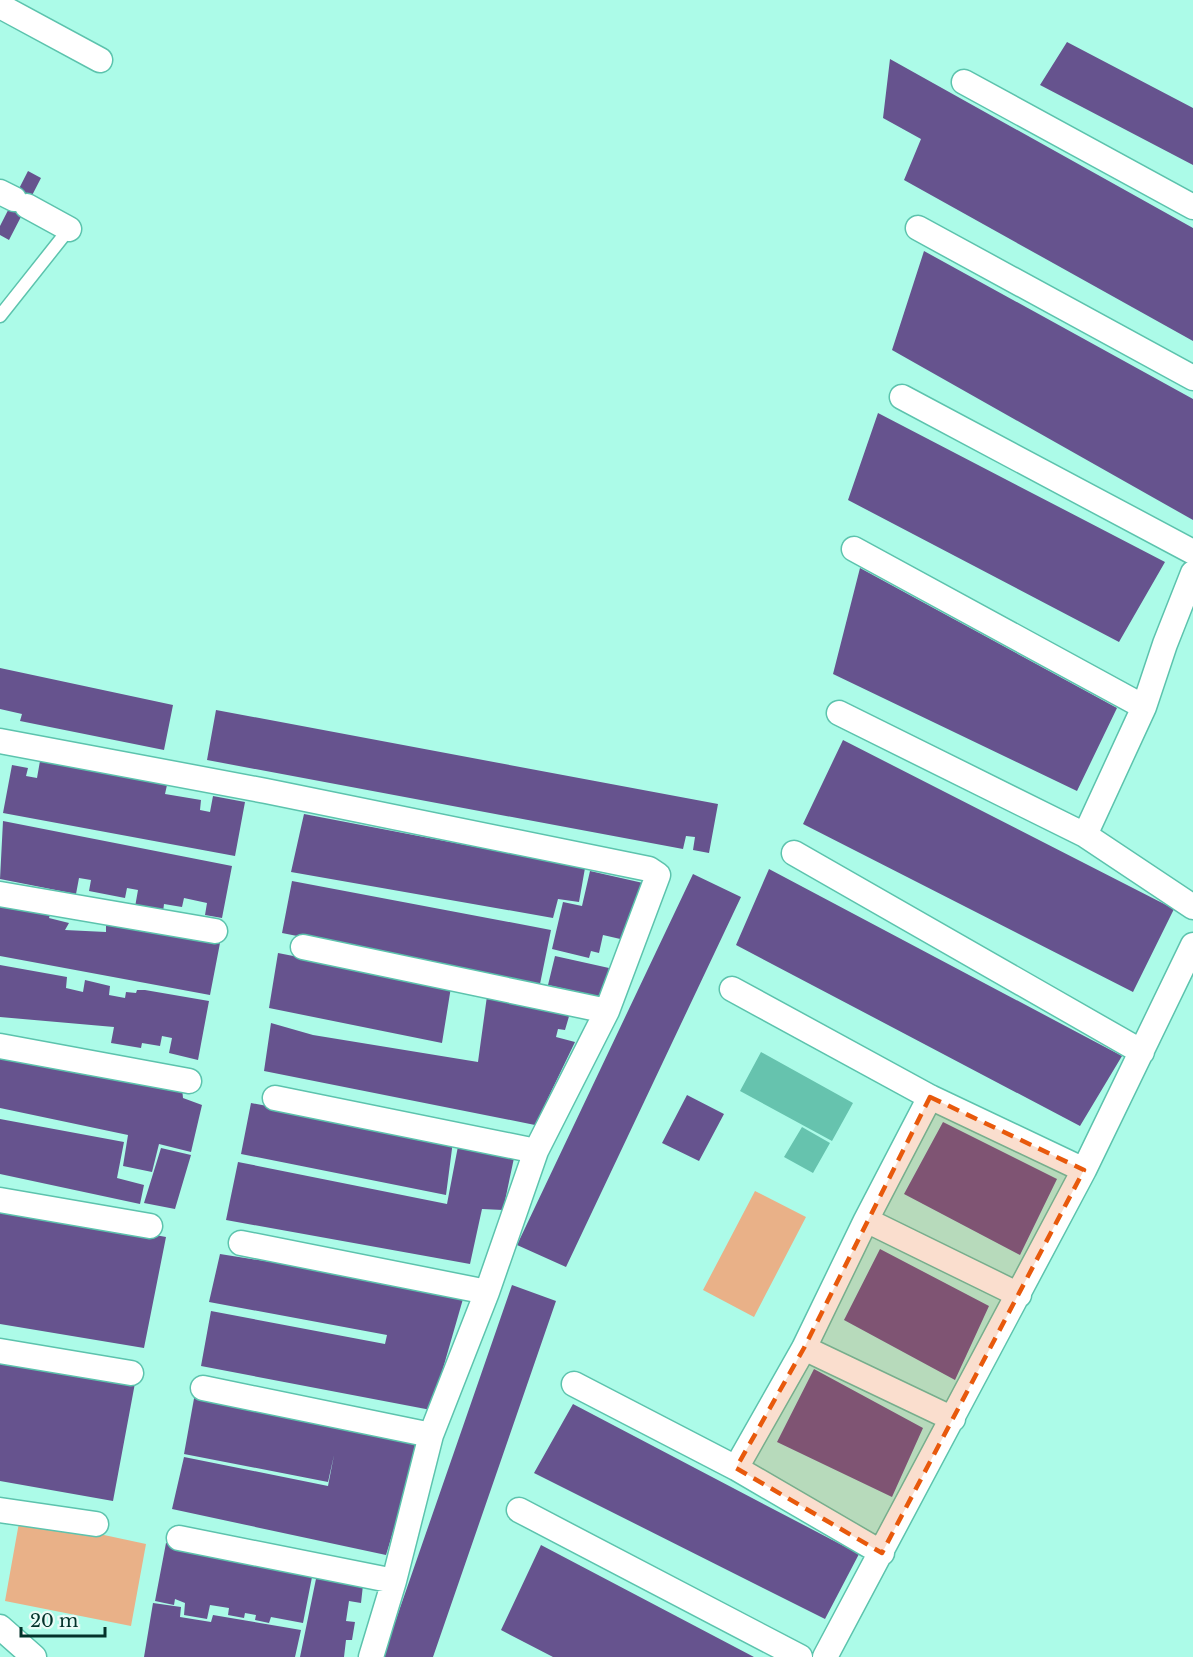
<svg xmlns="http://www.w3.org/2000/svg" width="1193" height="1657" font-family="'Libre Baskerville',serif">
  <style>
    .green { fill: #e9b188 }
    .water { fill: #66c3ae }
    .building { fill: #66538e }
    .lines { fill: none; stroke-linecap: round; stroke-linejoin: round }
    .lane-casing { stroke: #5cc3ad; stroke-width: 15 }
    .street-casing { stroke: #5cc3ad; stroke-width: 27 }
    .lane { stroke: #fff; stroke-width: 12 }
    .street { stroke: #fff; stroke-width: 24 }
    .marked { fill: #e8590c; fill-opacity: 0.2; stroke: #e8590c; stroke-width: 4.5; stroke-dasharray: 12 8; stroke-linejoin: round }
  </style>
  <rect width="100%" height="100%" fill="#acfbe8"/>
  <path class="green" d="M755 1191 806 1217 754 1317 703 1290Z
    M20 1517 146 1544 131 1626 5 1601Z"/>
  <path class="water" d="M761 1052 853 1103 832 1141 740 1091Z
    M802 1127 830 1143 813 1173 784 1157Z"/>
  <path class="building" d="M1067 42 1193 108V165L1040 85Z
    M890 59 1193 228V341L904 180 921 139 883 118Z
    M28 171 41 178 9 240 0 235V226Z
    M924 251 1193 399V520L892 350Z
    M878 413 1165 562 1119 642 848 500Z
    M860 568 1117 708 1077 791 833 674Z
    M0 668 173 705 164 750 20 721 22 714 0 709Z
    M216 710 718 804 709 853 693 850 695 837 686 836 683 849 207 760Z
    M843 740 1174 909 1133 992 803 824Z
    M40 761 167 785 165 794 201 800 200 810 210 812 213 796 245 802 235 856 3 813 12 765 28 768 26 776 37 778Z
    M304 814 585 868 579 902 558 899 553 918 291 872Z
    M3 821 232 866 222 918 205 915 207 903 184 898 182 907 164 904 163 912 135 907 138 890 127 888 125 898 89 891 91 880 79 878 76 894 0 879Z
    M769 869 1122 1056 1080 1126 736 945Z
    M590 871 643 883 629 941 603 935 599 953 591 951 589 958 552 949 563 902 582 906Z
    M693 874 741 897 566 1267 517 1245Z
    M292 881 551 930 540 984 282 933Z
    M0 898 52 908 49 918 69 923 65 930 106 932V922L220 943 210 995 0 956Z
    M278 953 451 987 442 1043 269 1008Z
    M555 956 609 968 602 997 548 985Z
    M0 965 67 977 66 988 83 992 85 980 110 986 109 995 125 998 126 992 136 993 137 990H145L209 1001 198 1060 169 1053 172 1038 162 1036 160 1046 142 1043 141 1048 111 1043 114 1027 0 1017Z
    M487 996 570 1013 565 1030 558 1029 556 1037 575 1042 535 1125 264 1071 271 1023 313 1035 478 1062Z
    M0 1057 182 1088 183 1098 202 1105 191 1152 159 1144 152 1172 123 1166 128 1135 0 1108Z
    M687 1095 724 1114 699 1161 662 1143Z
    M251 1103 453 1141 446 1195 241 1154Z
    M0 1119 124 1142 117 1178 144 1185 140 1204 0 1174Z
    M943 1122 1057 1179 1020 1255 904 1194Z
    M459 1141 514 1158 503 1210 482 1209 470 1264 226 1220 238 1162 447 1204Z
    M161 1148 191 1155 175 1209 144 1203Z
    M0 1206 166 1237 144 1348 0 1324Z
    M880 1249 989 1306 955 1380 844 1320Z
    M220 1254 398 1282 463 1299 431 1410 201 1366 211 1311 385 1344 387 1335 209 1302Z
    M512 1285 556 1301 433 1657H383Z
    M0 1359 135 1383 113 1501 0 1481Z
    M814 1369 923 1428 892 1497 777 1442Z
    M195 1393 420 1443 386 1555 172 1509 184 1457 328 1486 334 1455 328 1482 184 1454Z
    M573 1404 859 1554 825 1619 534 1473Z
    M166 1543 313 1572 303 1623 271 1617 269 1623 255 1620 256 1615 245 1613 244 1618 228 1615 229 1608 210 1605 207 1619 184 1615 185 1603 175 1599 174 1605 155 1601Z
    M541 1545 754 1657H553L501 1630Z
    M317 1574 363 1585 361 1603 349 1601 346 1621 355 1622 352 1640H346L344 1657H300Z
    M153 1603 181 1607 180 1617 211 1622 213 1615 301 1630 295 1657H144Z"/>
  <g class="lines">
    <defs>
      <path id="lane" d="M0 316 69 229"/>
      <path id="street" d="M0 6 100 60
        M964 82 1193 207
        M0 192 14 199
        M27 206 69 229
        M918 228 1193 378
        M902 397 1193 552
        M854 549 1144 707
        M839 713 1085 835 1193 907
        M0 741 266 791 649 869 658 875 607 1011 536 1151 487 1292 431 1435 394 1581 371 1657
        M1085 835 1144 707 1165 644 1193 573
        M794 853 1142 1052
        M0 894 215 931
        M303 947 607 1011
        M732 989 930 1097 1084 1170
        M0 1046 189 1081
        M275 1098 536 1151
        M0 1200 150 1226
        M866 1220 1019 1295
        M241 1243 487 1292
        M804 1348 953 1419
        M0 1351 131 1373
        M574 1384 736 1468 882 1553
        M203 1388 431 1435
        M736 1468 804 1348 866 1220 930 1097
        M0 1510 96 1524
        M519 1510 800 1657
        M179 1538 394 1581
        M0 1627 34 1657
        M825 1657 1084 1170 1193 945"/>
    </defs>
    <use href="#lane" class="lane-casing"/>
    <use href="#street" class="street-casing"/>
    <use href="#lane" class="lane"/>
    <use href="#street" class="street"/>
  </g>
  <path class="marked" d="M930 1097 1084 1170 882 1553 736 1468 804 1348Z"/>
  <path d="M21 1627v9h84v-9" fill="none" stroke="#03322a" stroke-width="3"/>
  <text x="30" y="1627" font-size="18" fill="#03322a" stroke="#e8fbf6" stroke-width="4.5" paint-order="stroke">20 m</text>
</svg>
